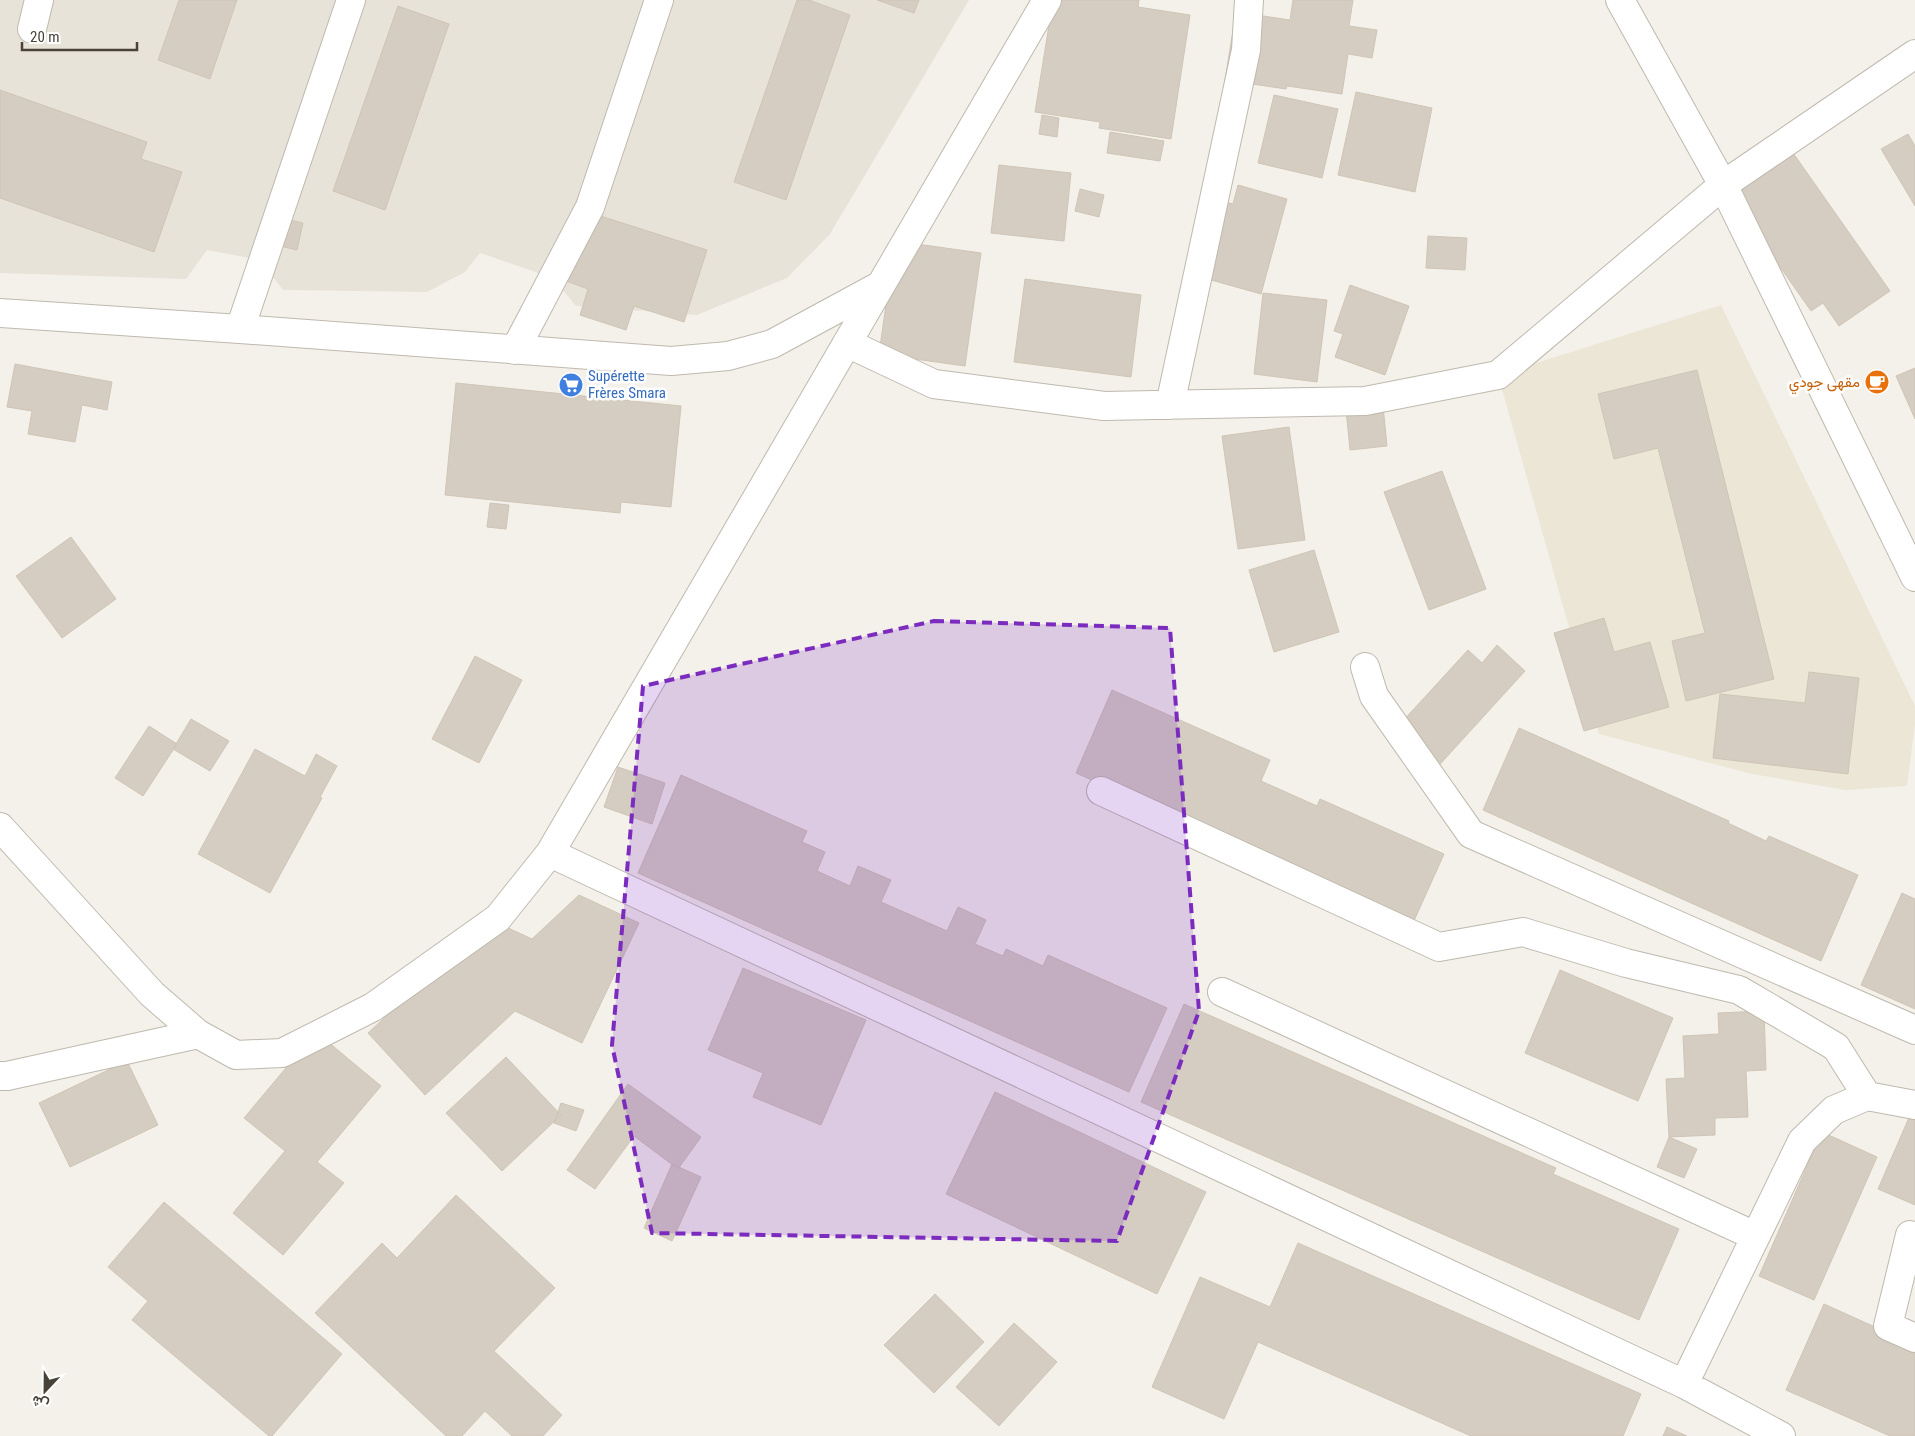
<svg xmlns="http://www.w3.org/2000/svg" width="1915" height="1436" font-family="'Roboto Condensed',Vazirmatn,sans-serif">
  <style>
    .residential { fill: #e8e3d9 }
    .education { fill: #ece6d6 }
    .building { fill: #d5cdc1; stroke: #cfc5b5 }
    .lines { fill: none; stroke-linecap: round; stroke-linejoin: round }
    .street-casing { stroke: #bfb9ae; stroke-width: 30 }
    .street { stroke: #fff; stroke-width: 28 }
    .marked { fill: #7b2cbf; fill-opacity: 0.2; stroke: #7b2cbf; stroke-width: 4; stroke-dasharray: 10 6; stroke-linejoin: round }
    .labels { text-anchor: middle; stroke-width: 5; stroke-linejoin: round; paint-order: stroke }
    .shop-label { font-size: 15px; fill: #366cbe; stroke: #fff; text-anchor: start }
    .food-label { font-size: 15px; fill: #c56008; stroke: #fff; text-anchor: end }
  </style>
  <rect width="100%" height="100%" fill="#f4f1eb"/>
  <path class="residential" d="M0 0H969L830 234 787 278 697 315 576 306 553 278 480 253 465 272 427 292 283 290 260 260 207 250 186 279 0 273Z"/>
  <path class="education" d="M1721 305 1915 706V724L1907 786 1846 790 1752 774 1599 734 1498 375Z"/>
  <path class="building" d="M179 0H237L210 79 158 60Z
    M797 0H809L850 15 786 200 734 182Z
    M877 0H919L914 13Z
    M1053 0H1139L1138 7 1190 15 1171 139 1099 128 1100 122 1035 112Z
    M1293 0H1353L1349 26 1377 30 1372 58 1348 54 1342 94 1287 86 1286 89 1225 80 1236 12 1290 20Z
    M398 6 449 24 385 210 333 191Z
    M0 90 147 142 141 159 182 172 154 252 0 198Z
    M1356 92 1432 108 1415 192 1338 175Z
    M1274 95 1338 109 1322 178 1258 163Z
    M1042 115 1059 118 1057 137 1039 134Z
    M1110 132 1164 141 1160 161 1107 153Z
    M1908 134 1915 146V206L1881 149Z
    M1791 150 1890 291 1839 326 1823 303 1811 311 1729 194Z
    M999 165 1071 173 1064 241 991 233Z
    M1238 185 1287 199 1261 294 1197 276 1218 200 1233 204Z
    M1080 189 1104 195 1099 217 1075 211Z
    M588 212 707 250 684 322 634 306 626 330 580 315 588 289 566 281Z
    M282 218 303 223 297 250 276 245Z
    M1428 236 1467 238 1465 270 1426 268Z
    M895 241 981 253 965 366 879 354Z
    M1025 279 1141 295 1131 377 1014 362Z
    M1350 285 1409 306 1385 375 1335 357 1343 334 1334 331Z
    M1263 293 1327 300 1317 382 1254 374Z
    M15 364 112 382 107 410 82 405 75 442 28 434 32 411 7 407Z
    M1915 368V419L1896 376Z
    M1697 370 1774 679 1686 701 1672 641 1705 633 1658 448 1614 459 1598 394Z
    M456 383 681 406 671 507 621 502 620 513 445 495Z
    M1383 406 1387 446 1350 450 1346 409Z
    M1289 427 1305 540 1238 549 1222 436Z
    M1442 471 1486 589 1429 610 1384 492Z
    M490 503 509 505 506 529 487 527Z
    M71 537 116 599 62 638 16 576Z
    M1314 550 1339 632 1274 652 1249 570Z
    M1604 618 1614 652 1650 642 1669 707 1584 731 1554 633Z
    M1497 645 1525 671 1432 773 1390 735 1468 650 1482 663Z
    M475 656 522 680 479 763 432 739Z
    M1809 672 1859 678 1848 774 1713 758 1720 694 1805 703Z
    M1112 690 1270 760 1261 781 1317 806 1320 799 1444 854 1413 923 1076 773Z
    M191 719 229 741 210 771 173 749Z
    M149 726 177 744 143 796 115 778Z
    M1519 728 1729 821 1728 823 1766 841 1769 836 1858 875 1821 961 1483 810Z
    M255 749 305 776 316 754 337 766 320 797 322 798 270 893 198 854Z
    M618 767 665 783 652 824 604 807Z
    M681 775 807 831 802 842 825 852 817 871 850 886 858 866 891 880 881 902 947 931 958 907 986 920 975 944 1003 956 1006 949 1043 966 1048 955 1167 1008 1129 1092 638 873Z
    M1902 893 1915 899V1009L1861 985Z
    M579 895 639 923 582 1043 515 1011 425 1095 368 1033 491 920 532 939Z
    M743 968 866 1020 821 1125 753 1097 763 1073 708 1050Z
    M1560 970 1673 1018 1638 1101 1525 1053Z
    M1184 1004 1556 1168 1553 1174 1679 1229 1639 1320 1141 1102Z
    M1764 1011 1766 1070 1746 1071 1748 1117 1715 1118V1135L1669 1137 1666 1079 1685 1078 1683 1036 1719 1034 1718 1013Z
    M316 1032 381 1086 317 1162 344 1183 283 1255 233 1213 285 1151 244 1118Z
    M506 1057 561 1115 502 1171 446 1113Z
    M127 1061 158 1125 70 1167 39 1103Z
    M628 1084 701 1137 678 1169 634 1136 595 1189 567 1170Z
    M995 1092 1206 1192 1157 1294 946 1194Z
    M561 1103 584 1110 576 1131 554 1123Z
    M1911 1113 1915 1115V1205L1878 1189Z
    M1822 1132 1877 1157 1814 1300 1759 1276Z
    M1669 1137 1697 1149 1684 1178 1657 1167Z
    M672 1164 701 1177 672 1241 644 1228Z
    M456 1195 555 1288 494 1351 562 1415 543 1436H512L485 1411 462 1436H446L315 1313 382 1243 397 1258Z
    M164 1202 342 1354 272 1436H269L132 1320 148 1301 108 1267Z
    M1298 1243 1641 1394 1623 1436H1471L1258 1342 1224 1419 1152 1387 1200 1277 1270 1307Z
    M935 1294 984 1342 934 1393 884 1345Z
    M1824 1304 1915 1345V1436H1890L1786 1390Z
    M1014 1323 1057 1362 999 1426 956 1387Z
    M1667 1427 1687 1436H1663Z"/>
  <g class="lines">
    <defs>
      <path id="street" d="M1620 0 1723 185 1915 577
        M32 29 39 0
        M0 313 240 329 671 361 728 356 772 344 881 285
        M240 329 351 0
        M847 343 934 384 1104 406 1365 401 1498 375 1723 185 1915 54
        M515 350 590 207 659 0
        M1170 405 1246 50 1249 0
        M1365 667 1374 696 1471 834 1915 1030
        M1101 791 1439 947 1523 932 1626 963 1739 990 1836 1047 1867 1096
        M0 827 152 994 198 1034 236 1055 282 1053 373 1007 498 918 550 853 1047 0
        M550 853 1684 1384 1781 1436
        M1222 992 1755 1236
        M0 1076H7L198 1034
        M1910 1235 1888 1326 1915 1338
        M1684 1384 1802 1141 1834 1110 1867 1096 1915 1105"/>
    </defs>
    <use href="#street" class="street-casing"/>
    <use href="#street" class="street"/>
  </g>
  <path class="marked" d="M934 621 1170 628 1199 1011 1117 1241 652 1233 612 1045 643 686Z"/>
  <defs>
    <symbol id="cafe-disc" viewBox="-11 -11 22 22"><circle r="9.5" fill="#e8710a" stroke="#fff"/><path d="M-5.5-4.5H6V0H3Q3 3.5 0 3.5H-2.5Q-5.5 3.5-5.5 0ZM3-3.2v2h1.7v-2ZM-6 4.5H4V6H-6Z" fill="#fff"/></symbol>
    <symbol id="supermarket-disc" viewBox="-11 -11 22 22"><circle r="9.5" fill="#3f7fe0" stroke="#fff"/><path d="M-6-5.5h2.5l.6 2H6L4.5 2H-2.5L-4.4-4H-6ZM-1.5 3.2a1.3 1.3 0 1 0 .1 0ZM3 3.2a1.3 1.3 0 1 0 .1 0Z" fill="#fff"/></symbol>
  </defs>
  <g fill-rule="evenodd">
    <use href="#cafe-disc" x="1863" y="368" width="28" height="28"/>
    <use href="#supermarket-disc" x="557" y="371" width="28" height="28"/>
  </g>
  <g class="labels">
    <g class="shop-label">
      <text x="588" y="381">Supérette<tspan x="588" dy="17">Frères Smara</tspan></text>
    </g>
    <g class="food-label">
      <text x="1860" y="387">مقهى جودي</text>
    </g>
  </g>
  <g transform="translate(45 1391) rotate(202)" stroke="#ffffff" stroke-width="4" paint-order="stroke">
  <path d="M0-4L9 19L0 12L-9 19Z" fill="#484239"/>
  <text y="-8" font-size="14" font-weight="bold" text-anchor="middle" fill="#484239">ش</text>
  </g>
  <path d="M22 42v8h115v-8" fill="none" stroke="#484239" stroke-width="2.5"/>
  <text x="30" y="42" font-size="15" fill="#484239" stroke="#ffffff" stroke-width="4" paint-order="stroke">20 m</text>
</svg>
